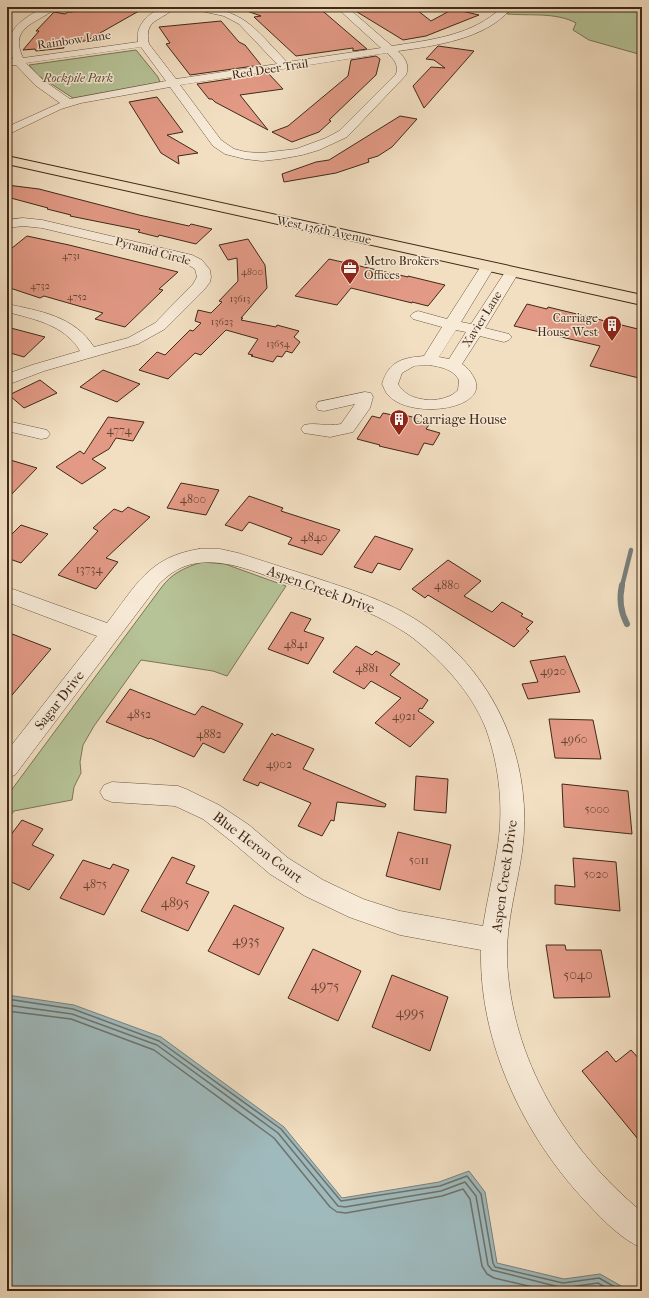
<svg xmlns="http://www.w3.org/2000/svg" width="649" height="1298" font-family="'IM FELL French Canon',serif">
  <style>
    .green { fill: #b6c397; stroke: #7b7657 }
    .water { fill: #9fbabd; stroke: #79807b }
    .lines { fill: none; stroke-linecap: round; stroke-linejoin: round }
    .shore { stroke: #70726a; stroke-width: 1.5 }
    .stream-far1 { stroke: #79807b; stroke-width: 4.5 }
    .stream { stroke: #79807b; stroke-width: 6 }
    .building { fill: #e29985; stroke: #402917 }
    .minor-casing { stroke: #6c5642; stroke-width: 1 }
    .major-casing { stroke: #402917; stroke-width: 2 }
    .minor { fill: #f7ead7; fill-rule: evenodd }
    .major { fill: #f2dfc2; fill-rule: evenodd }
    .labels { text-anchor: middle; stroke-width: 3; stroke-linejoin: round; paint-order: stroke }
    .far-number-label { font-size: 10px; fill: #684532 }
    .far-street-label { font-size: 12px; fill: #402917; stroke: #f7ead7 }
    .far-park-label { font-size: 12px; font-style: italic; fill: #5e5037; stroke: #f7ead7 }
    .far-poi-label { font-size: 12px; fill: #402917; stroke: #f7ead7; text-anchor: start }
    .number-label { font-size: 12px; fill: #684532 }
    .poi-label { font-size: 14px; fill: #402917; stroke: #f7ead7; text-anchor: start }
    .street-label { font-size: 14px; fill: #402917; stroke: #f7ead7 }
    .near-number-label { font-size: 14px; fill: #684532 }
  </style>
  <rect width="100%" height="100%" fill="#f2dfc2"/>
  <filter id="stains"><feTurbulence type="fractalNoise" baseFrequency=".005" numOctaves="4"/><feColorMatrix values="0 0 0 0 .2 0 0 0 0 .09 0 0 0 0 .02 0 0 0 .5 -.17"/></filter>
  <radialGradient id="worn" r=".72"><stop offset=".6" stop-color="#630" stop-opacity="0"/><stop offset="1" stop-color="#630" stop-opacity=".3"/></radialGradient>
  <path class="green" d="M521 7H642V55L589 40 573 30 576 23C556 12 530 16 507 14L513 8 519 10Z
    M136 50 158 77 160 82 73 98 39 76 29 65Z
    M202 562 225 564 286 586 227 676 213 671 141 660 94 726 83 745 80 762 81 773 74 787 72 800 14 811 7 820V796L161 588C172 573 184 568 202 562Z"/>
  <path class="water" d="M7 995 74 1005 161 1037 284 1127 342 1198 439 1182 469 1171 485 1192 497 1263 564 1279 600 1274 630 1291H7Z"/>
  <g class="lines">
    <path class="shore" d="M7 999 73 1009 159 1041 281 1129 341 1201 440 1186 467 1176 481 1194 493 1263 495 1267 563 1283 599 1278 622 1291
      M7 1005 72 1014 157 1045 278 1133 338 1206 345 1207 441 1191 465 1182 476 1196 488 1265 492 1270 563 1288 598 1283 612 1291
      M7 1011 71 1019 154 1050 274 1138 330 1207 337 1212 346 1213 442 1196 463 1189 470 1199 482 1266 487 1274 494 1278 550 1291"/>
    <path class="stream-far1" d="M622 586 631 550"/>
    <path class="stream" d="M622 585C619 599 620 611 627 624"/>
  </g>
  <path class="building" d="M81 7H146L86 41 62 42 64 48 36 51 35 49 23 50 39 31H36L54 12 65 14 68 12H72Z
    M244 7H318L367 49 353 51V48L296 56 254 17 261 16 244 10Z
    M349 7H413L431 21 453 9 479 15 426 36 403 40Z
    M221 21 239 42 245 45 261 65 190 75 166 44 170 43 159 27Z
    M438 46 474 51 424 108 413 86 431 67 445 68 434 60 426 59Z
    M376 56 380 59 376 75 329 120 331 121 319 132 292 142 272 132 288 126 348 76 351 60Z
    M268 73 283 89 240 95 268 130 215 102 212 99H209L197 84Z
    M157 97 183 132 167 135 198 153 178 156 179 164 161 153 129 102Z
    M400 116 417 119 392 147 378 156 368 159 369 162 336 173 284 182 282 174 316 162 329 160Z
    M7 185 39 189 139 215 189 226 191 224 212 229 196 244 159 235 158 237 138 232 140 230 70 216 71 215 47 209 48 208 7 197Z
    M27 236 69 245 178 272 159 289 163 290 125 327 95 319 103 313 44 296 40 298 7 287V252Z
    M248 239 265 265 267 288 241 318H243L241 320 276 327 277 325 299 331 294 337 300 342 292 353 286 351 282 357 277 356 273 362 251 356 253 355 248 354 258 339 226 330 201 355 195 353 168 379 139 370 157 352 165 355 190 330 193 331 201 323 195 321 198 310 211 313 222 302 219 301 238 281 237 258 228 260 219 245Z
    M329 259 408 277V276L445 285 428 306 412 302V303L351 288 337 305 295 296Z
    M527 304 547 309 548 307 642 330V371L639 378 590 366 600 346 514 326Z
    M7 327 45 337 24 357 7 352Z
    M103 370 140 384 117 402 80 387Z
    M40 380 57 393 24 408 9 395Z
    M383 413 397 416 399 414 417 418 415 421 429 425 426 429 440 433 433 445 424 443 418 455 379 446 380 445 357 439 372 416 380 418Z
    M108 417 144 422 133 441 116 438 109 449 92 459 106 468 82 484 56 467 80 451 84 454Z
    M7 459 37 468 7 499Z
    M181 483 219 490 206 515 167 508Z
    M249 496 283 508 281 511 340 530 322 555 288 544 292 538 249 522 242 531 225 525Z
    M128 507 150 517 106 558 118 562 96 589 58 575 98 531 93 528 114 509 122 512Z
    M21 525 48 534 21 563 7 558V539Z
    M375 536 413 549 400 570 378 563 372 573 354 567Z
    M448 560 481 581 464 596 492 612 502 602 523 614 521 616 533 622 526 629 529 631 514 647 428 595 425 598 412 589Z
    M291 612 311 619 304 631 324 638 308 664 268 649Z
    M7 632 51 649 7 701Z
    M356 646 372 655 376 651 400 664 390 675 428 700 422 709 420 708 418 711 434 722 410 747 375 723 401 698 371 681 364 689 333 672Z
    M565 656 580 692 528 699 522 684 538 682 530 661Z
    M130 689 195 715 202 706 243 724 224 753 203 743 194 757 150 738 149 739 106 722Z
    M549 719 593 720 601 759 555 758Z
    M272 733 275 736 277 734 314 749 303 769 386 804 385 807 337 802 334 821 331 820 322 836 298 826 311 803 260 782 258 786 243 780Z
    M416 776 448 779 446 813 414 810Z
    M562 784 628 791 632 834 564 827Z
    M22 820 43 829 32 845 54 855 29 890 7 880V840Z
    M398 832 451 845 440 890 386 876Z
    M172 857 195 866 186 883 209 892 188 931 141 911Z
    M573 858 616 862 620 911 555 904V885L575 887Z
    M83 860 110 869 113 864 129 870 104 915 60 898Z
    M234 905 284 928 259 975 208 951Z
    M546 945H565L566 950H601L610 997 554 998Z
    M313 949 361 971 338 1021 288 998Z
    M392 975 448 997 430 1051 372 1027Z
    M631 1050 642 1062V1144L582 1071 607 1051 616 1062Z"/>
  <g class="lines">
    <defs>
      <path id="minor" d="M44 7H56C42 23 7 24 23 58L138 42C135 26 148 13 162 8 166 6 171 7 175 7 163 21 143 18 149 44L176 79 277 64 239 24 224 16 192 9 190 7C243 7 253 27 287 62L381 48 336 7H347L392 46C429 40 473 36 502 7H512C488 39 434 46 398 51 405 58 410 65 406 75L347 137 319 150 302 155 280 159 262 161 245 159 225 154 213 146 170 87 81 103 61 109 7 135V127L60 103 35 85 16 65 7 66V60L13 59C0 31 23 19 44 7ZM141 47 166 81 70 99 43 80 26 63ZM387 53C394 59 399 65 396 74L339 131 326 138 296 149 262 153 246 152 234 149 221 140 180 85Z
        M23 218 42 220 192 255 202 260 210 270 211 277 210 282 204 290 165 329 138 344 44 371 7 385V374L32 365 80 351C65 325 34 319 7 312V304C40 311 74 316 94 347L128 338 155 323 193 284 197 277 195 269 182 261 42 228 23 226 7 228V220Z
        M488 262 493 263 495 266 461 322 471 324 507 269 512 268 517 269 519 272 485 328 509 334 512 337 509 340 504 342 480 336 462 364C467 367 470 371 473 376 494 409 411 421 388 395 385 392 384 387 382 384 389 361 402 358 424 356L442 327 413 319 410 316 413 313 418 311 447 319 483 263ZM456 330 466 332 449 359 439 357ZM429 365C441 367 453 369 459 380L458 390C455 393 451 396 447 397 432 403 406 400 398 384L402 373 414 366Z
        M365 392 371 393 373 397 370 408 353 432 330 437 304 433 301 429 304 425C316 422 326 427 341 424L355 404 324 411 318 410 316 406 318 402Z
        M7 421 47 430 50 434 47 438 41 439 7 431Z
        M199 549H220L238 553C264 561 290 570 316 578 355 591 394 603 427 627 498 679 534 765 522 852 517 887 506 922 507 959 511 1059 566 1149 642 1212V1248C621 1239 604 1221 588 1204 525 1138 479 1044 481 950L400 935 349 917 305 896 270 874 231 841 203 819 175 806 112 802 104 799 100 792 104 785 112 782 178 786 186 789 219 805 249 825 288 858 323 880 363 899 400 911 483 926C487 901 493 876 497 851 504 811 500 768 486 729 472 693 443 662 413 638 376 611 331 598 289 584 260 574 229 559 198 563 182 565 170 573 159 584L15 775 7 778V751L97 636 7 602V587L107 623C136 586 148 557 199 549Z"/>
      <path id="major" d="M7 156 642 295V305L7 164Z"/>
    </defs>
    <use href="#minor" class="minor-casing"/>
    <use href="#major" class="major-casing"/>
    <use href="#minor" class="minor"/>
    <use href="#major" class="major"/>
  </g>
  <defs>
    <symbol id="office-pin" viewBox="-11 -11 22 30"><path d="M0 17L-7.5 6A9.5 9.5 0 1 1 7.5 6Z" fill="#8f2418" stroke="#f7ead7"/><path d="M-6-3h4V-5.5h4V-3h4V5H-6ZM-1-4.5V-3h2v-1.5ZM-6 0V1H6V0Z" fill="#fff"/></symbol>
    <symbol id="building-pin" viewBox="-11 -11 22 30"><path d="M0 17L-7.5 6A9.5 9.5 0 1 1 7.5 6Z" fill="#8f2418" stroke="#f7ead7"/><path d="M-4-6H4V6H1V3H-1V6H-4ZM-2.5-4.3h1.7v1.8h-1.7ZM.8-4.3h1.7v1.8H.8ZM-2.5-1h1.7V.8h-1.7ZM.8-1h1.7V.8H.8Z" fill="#fff"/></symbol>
  </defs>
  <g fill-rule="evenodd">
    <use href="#office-pin" x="339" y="257" width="22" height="30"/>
    <use href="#building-pin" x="601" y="314" width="22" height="30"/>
    <use href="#building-pin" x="388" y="408" width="22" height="30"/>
  </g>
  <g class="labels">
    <g class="far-number-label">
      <text x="71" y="259">4731</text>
      <text x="252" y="275">4800</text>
      <text x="40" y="289">4732</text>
      <text x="77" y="300">4752</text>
      <text x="240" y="302">13613</text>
      <text x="222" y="325">13623</text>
      <text x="278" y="347">13654</text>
    </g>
    <g class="far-street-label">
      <text transform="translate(74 40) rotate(-8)" y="4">Rainbow Lane</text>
      <text transform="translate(270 69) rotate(-9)" y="4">Red Deer Trail</text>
      <text transform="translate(324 230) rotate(12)" y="4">West 136th Avenue</text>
      <text transform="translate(153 251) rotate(15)" y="4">Pyramid Circle</text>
      <text transform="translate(482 319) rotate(-58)" y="4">Xavier Lane</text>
    </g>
    <g class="far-park-label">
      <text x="78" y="82">Rockpile Park</text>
    </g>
    <g class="far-poi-label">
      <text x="364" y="265">Metro Brokers<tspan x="364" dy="14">Offices</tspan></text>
      <text x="598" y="322" text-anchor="end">Carriage<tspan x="598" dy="14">House West</tspan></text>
    </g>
    <g class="number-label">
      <text x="119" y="434">4774</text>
      <text x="193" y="503">4800</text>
      <text x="314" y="541">4840</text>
      <text x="89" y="573">13734</text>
      <text x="447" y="589">4880</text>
      <text x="296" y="648">4841</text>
      <text x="367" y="672">4881</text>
      <text x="553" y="675">4920</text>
      <text x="139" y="718">4852</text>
      <text x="404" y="720">4921</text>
      <text x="209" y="738">4882</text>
      <text x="574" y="743">4960</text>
      <text x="279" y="768">4902</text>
      <text x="597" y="813">5000</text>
      <text x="419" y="864">5011</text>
      <text x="596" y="878">5020</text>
      <text x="95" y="888">4875</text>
    </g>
    <g class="poi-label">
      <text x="413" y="424">Carriage House</text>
    </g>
    <g class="street-label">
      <text transform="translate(321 589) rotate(20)" y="5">Aspen Creek Drive</text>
      <text transform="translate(59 700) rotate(-52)" y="5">Sagar Drive</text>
      <text transform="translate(258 847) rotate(37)" y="5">Blue Heron Court</text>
      <text transform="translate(504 876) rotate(-82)" y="5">Aspen Creek Drive</text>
    </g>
    <g class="near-number-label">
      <text x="175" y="907">4895</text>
      <text x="246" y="945">4935</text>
      <text x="578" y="979">5040</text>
      <text x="325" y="990">4975</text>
      <text x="410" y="1017">4995</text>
    </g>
  </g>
  <rect width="649" height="1298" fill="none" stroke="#f2dfc2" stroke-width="24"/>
  <rect x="8" y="8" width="633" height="1282" fill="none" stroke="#402917" stroke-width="2"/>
  <rect x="12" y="12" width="625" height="1274" fill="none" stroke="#402917"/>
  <rect width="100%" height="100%" filter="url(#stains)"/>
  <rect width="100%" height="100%" fill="url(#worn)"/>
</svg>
